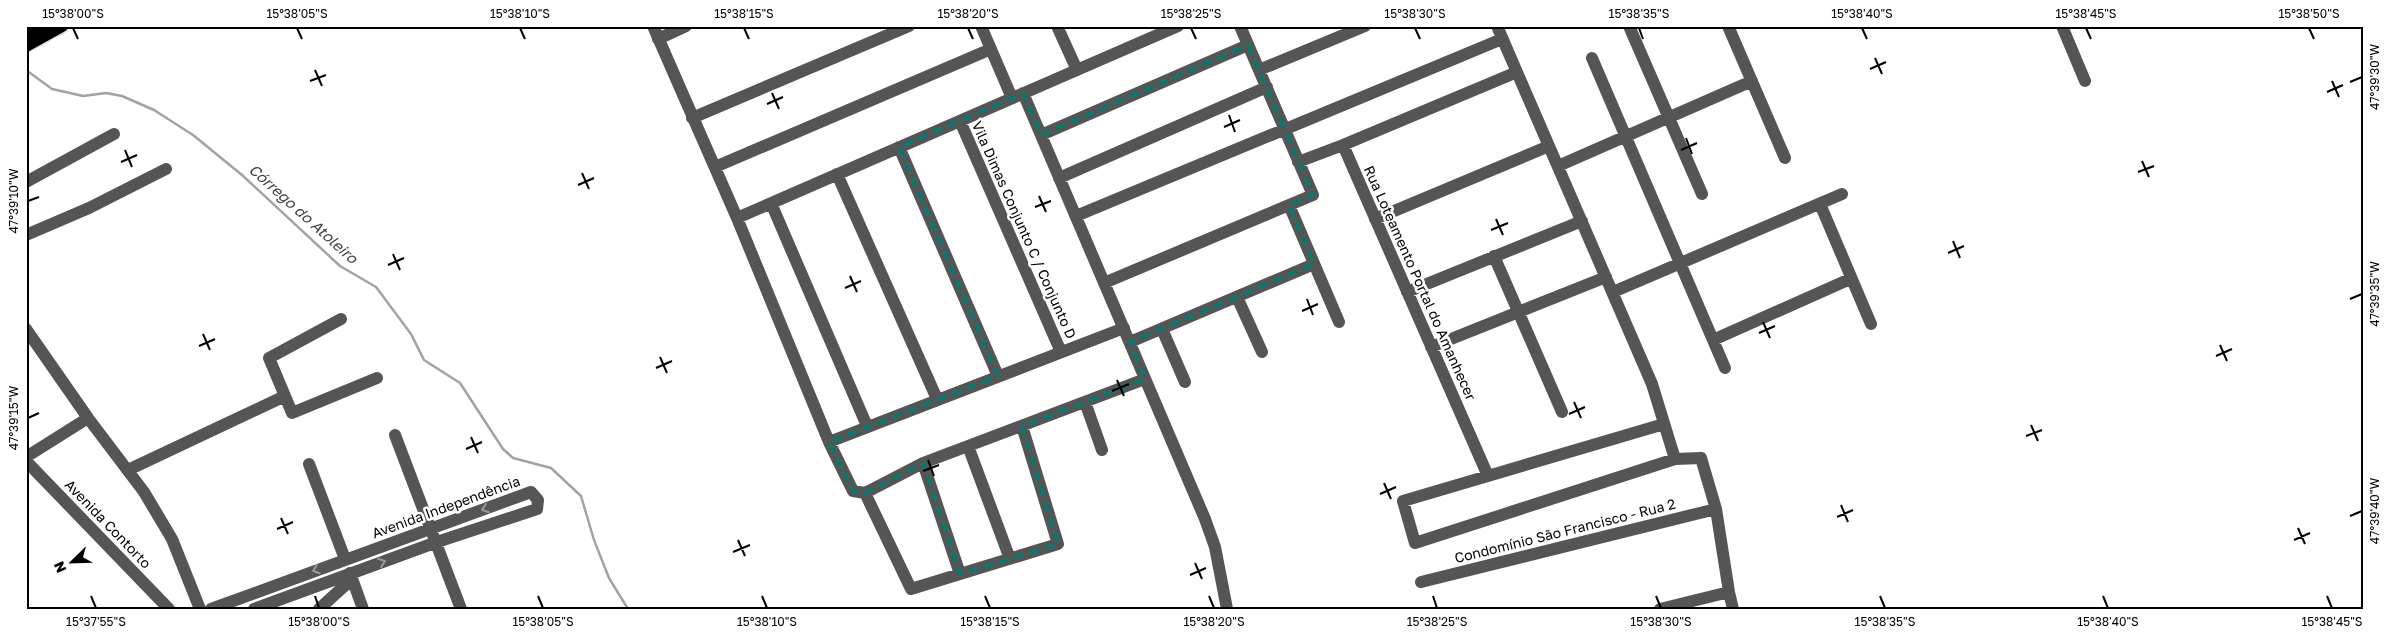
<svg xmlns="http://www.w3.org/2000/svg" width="2389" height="635" font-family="'Golos Text',sans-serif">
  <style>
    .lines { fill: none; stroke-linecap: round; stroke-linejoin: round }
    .stream { stroke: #a3a3a3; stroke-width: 2.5 }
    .major-casing { stroke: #dbdbdb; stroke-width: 15 }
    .minor { stroke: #555; stroke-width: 12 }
    .major { stroke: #000; stroke-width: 12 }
    .oneway { stroke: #999 }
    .marked { fill: none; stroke: #0f766e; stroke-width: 4; stroke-dasharray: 10 6; stroke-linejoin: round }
    .ticks { fill: none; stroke: #000; stroke-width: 2 }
    .labels { text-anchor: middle; stroke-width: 5; stroke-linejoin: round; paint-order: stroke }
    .street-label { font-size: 14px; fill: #000; stroke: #fff }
    .water-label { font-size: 15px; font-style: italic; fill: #444; stroke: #fff }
    .neatline { fill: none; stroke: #000; stroke-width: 2 }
    .ticks-label { font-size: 12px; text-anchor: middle; fill: #000 }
  </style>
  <rect width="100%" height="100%" fill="#fff"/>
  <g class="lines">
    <path class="stream" d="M26 70 52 89 83 96 106 93 122 96 154 110 193 135 242 175 340 266 376 287 411 334 424 360 460 383 503 449 513 458 551 468 581 496 594 540 609 578 628 609"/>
    <defs>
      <path id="major" d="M26 34 40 26
        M26 46 62 26"/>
    </defs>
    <use href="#major" class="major-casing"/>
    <path class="minor" d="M653 26 737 218 829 442 853 491 865 493 923 463 1145 379
      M981 26 1012 98
      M1057 26 1077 70
      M1497 26 1652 384 1675 459
      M1629 26 1702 194
      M1728 26 1785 158
      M2062 26 2085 81
      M658 39 686 26
      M1592 58 1725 368
      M1259 70 1365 26
      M1023 93 1205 519 1215 547 1227 609
      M692 118 909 26
      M960 121 1061 352
      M1041 135 1248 45
      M1343 145 1488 476
      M899 147 998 376
      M1298 162 1343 145 1517 72
      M1558 166 1752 81
      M715 167 991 49
      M837 174 937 399
      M1059 178 1267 87
      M26 182 114 134
      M771 203 867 426
      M1820 204 1871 324
      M1289 205 1339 322
      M1076 216 1502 39
      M737 218 1178 26
      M1375 219 1549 146
      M26 235 89 208 166 169
      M1494 256 1562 412
      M1104 283 1313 195 1240 26
      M1407 292 1582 221
      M1613 292 1842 194
      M1237 297 1262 352
      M26 329 88 418 144 492 172 539 200 609
      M1162 329 1185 382
      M1713 340 1850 279
      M1130 342 1314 264
      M1431 347 1606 277
      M285 396 292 413 377 378
      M1085 402 1102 450
      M1664 424 1403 501 1415 543 1675 459 1701 458 1716 509 1729 592 1733 609
      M395 435 461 609
      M829 442 1124 328
      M968 446 1010 559
      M26 457 88 418
      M26 461 169 609
      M923 463 960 574
      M309 464 345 559
      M128 470 285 396 269 358 341 319
      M865 493 911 589 1058 544 1022 426
      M350 573 363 609
      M1421 582 1716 509
      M211 609 531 492 538 500 537 509 437 542 254 609
      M319 609 352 579
      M1660 609 1729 592"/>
    <use href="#major" class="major"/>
  </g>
  <defs><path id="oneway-chevron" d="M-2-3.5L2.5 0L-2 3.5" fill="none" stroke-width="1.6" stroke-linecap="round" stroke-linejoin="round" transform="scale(1.25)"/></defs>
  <g class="oneway">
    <use href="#oneway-chevron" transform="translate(485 509) rotate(160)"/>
    <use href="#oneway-chevron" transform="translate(382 562) rotate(-20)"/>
    <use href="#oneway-chevron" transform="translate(316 570) rotate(160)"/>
  </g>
  <path class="marked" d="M1248 45 1313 195 1289 205 1314 264 1130 342 1145 379 1022 426 1058 544 960 574 923 463 865 493 853 491 829 442 998 376 899 147 1023 93 1041 135Z"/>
  <path class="ticks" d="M73 28 78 39M297 28 302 39M520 28 525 39M744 28 749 39M968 28 973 39M1191 28 1196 39M1415 28 1420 39M1639 28 1643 39M1862 28 1867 39M2086 28 2091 39M2309 28 2314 39M1875 58 1882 74M1870 69 1886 62M315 70 322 86M310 81 326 75M2332 81 2339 97M2350 82 2362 77M2327 92 2343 85M772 93 779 109M767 104 783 97M1229 115 1235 132M1224 127 1240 120M1686 138 1692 154M125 150 132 167M1681 150 1697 143M2142 161 2149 177M121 162 137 155M2138 172 2154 166M582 173 589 189M578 185 594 178M1039 196 1046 212M28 201 39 197M1035 207 1051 201M1496 219 1503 235M1491 230 1508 223M1953 241 1960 258M1948 253 1964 246M393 254 400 270M388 265 404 258M850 276 857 292M845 288 861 281M1307 299 1313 315M2350 299 2362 294M1302 311 1318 304M1763 322 1770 338M1759 333 1775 326M203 334 210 350M2220 345 2227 361M199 346 215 339M2216 356 2232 349M660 357 667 373M656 368 672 361M1117 380 1124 396M1112 391 1129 384M1574 402 1581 418M1569 414 1585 407M28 418 39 413M2031 425 2038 441M2026 436 2042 430M471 437 478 453M466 449 482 442M928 460 934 476M923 471 939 465M1384 483 1391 499M1380 494 1396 487M1841 505 1848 522M2350 516 2362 511M1837 517 1853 510M281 518 288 534M2298 528 2305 544M277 529 293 522M738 540 745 556M2294 540 2310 533M733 552 750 545M1195 563 1202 579M1190 575 1206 568M91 596 96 608M315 596 319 608M538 596 543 608M762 596 767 608M985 596 990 608M1209 596 1214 608M1433 596 1437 608M1656 596 1661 608M1880 596 1885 608M2103 596 2108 608M2327 596 2332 608"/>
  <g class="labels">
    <g class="street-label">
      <text transform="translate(1024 230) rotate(66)" y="5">Vila Dimas Conjunto C / Conjunto D</text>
      <text transform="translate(1420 283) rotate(66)" y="5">Rua Loteamento Portal do Amanhecer</text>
      <text transform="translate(446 507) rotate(-20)" y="5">Avenida Independência</text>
      <text transform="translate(108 524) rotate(46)" y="5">Avenida Contorto</text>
      <text transform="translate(1565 531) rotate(-14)" y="5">Condomínio São Francisco - Rua 2</text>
    </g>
    <g class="water-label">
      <text transform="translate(303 214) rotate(42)" y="5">Córrego do Atoleiro</text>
    </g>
  </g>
  <rect width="2389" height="635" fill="none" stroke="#ffffff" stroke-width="55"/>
  <g transform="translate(72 562) rotate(247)" stroke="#ffffff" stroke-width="4" paint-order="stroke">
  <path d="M0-4L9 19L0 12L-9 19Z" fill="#000000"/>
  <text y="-8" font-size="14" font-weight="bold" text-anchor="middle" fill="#000000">N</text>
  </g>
  <rect x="28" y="28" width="2334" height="580" class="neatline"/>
  <g class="ticks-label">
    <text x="73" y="18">15°38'00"S</text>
    <text x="297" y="18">15°38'05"S</text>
    <text x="520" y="18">15°38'10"S</text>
    <text x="744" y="18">15°38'15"S</text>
    <text x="968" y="18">15°38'20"S</text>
    <text x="1191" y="18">15°38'25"S</text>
    <text x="1415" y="18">15°38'30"S</text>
    <text x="1639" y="18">15°38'35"S</text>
    <text x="1862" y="18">15°38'40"S</text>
    <text x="2086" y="18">15°38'45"S</text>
    <text x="2309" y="18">15°38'50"S</text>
    <text transform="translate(2375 77) rotate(-90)" y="4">47°39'30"W</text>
    <text transform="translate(14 201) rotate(-90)" y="4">47°39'10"W</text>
    <text transform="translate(2375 294) rotate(-90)" y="4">47°39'35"W</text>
    <text transform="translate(14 418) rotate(-90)" y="4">47°39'15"W</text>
    <text transform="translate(2375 511) rotate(-90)" y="4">47°39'40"W</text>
    <text x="96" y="626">15°37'55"S</text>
    <text x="319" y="626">15°38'00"S</text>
    <text x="543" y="626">15°38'05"S</text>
    <text x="767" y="626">15°38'10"S</text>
    <text x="990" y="626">15°38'15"S</text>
    <text x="1214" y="626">15°38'20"S</text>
    <text x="1437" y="626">15°38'25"S</text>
    <text x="1661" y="626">15°38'30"S</text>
    <text x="1885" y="626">15°38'35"S</text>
    <text x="2108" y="626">15°38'40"S</text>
    <text x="2332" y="626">15°38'45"S</text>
  </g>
</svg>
